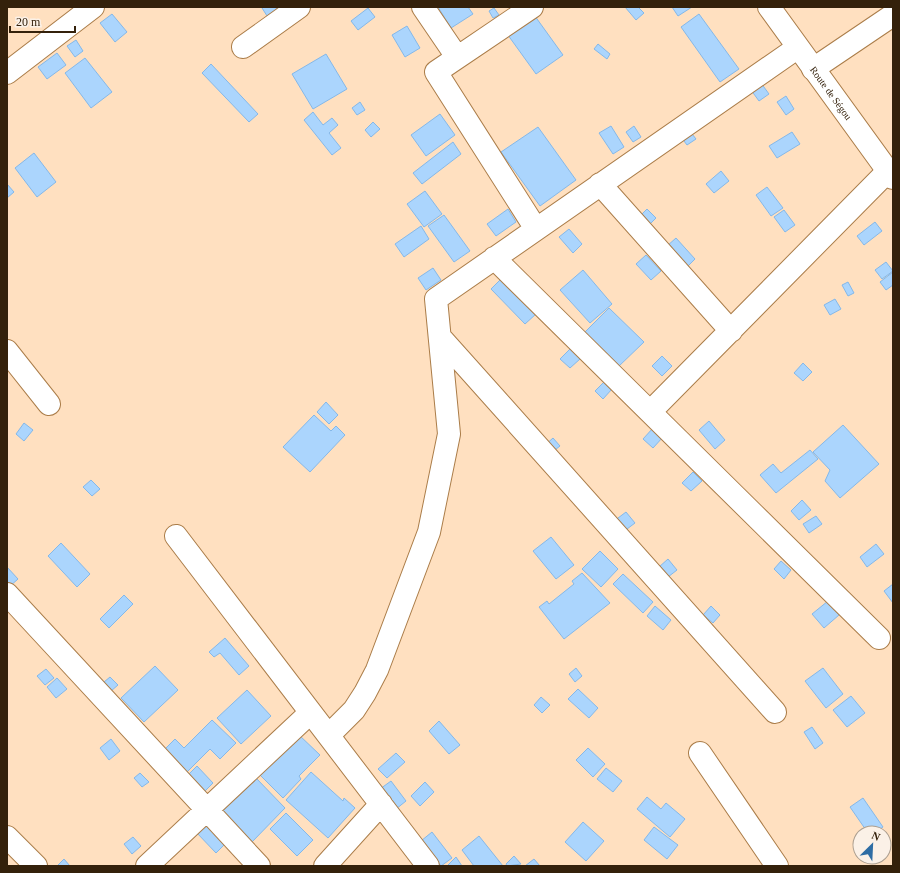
<svg xmlns="http://www.w3.org/2000/svg" width="900" height="873" font-family="Georgia,serif">
  <style>
    .building { fill: #abd5fd; stroke: #84b8e9 }
    .lines { fill: none; stroke-linecap: round; stroke-linejoin: round }
    .minor-casing { stroke: #ab7d49; stroke-width: 24 }
    .highway-casing { stroke: #ab7d49; stroke-width: 24 }
    .minor { stroke: #fff; stroke-width: 22 }
    .highway { stroke: #fff; stroke-width: 22 }
    .labels { text-anchor: middle; stroke-width: 3; stroke-linejoin: round; paint-order: stroke }
    .street-label { font-size: 10px; fill: #34210b; stroke: #fbf1e7 }
  </style>
  <rect width="100%" height="100%" fill="#ffe0c0"/>
  <path class="building" d="M264 7H275L279 12 269 19 262 8Z
    M438 7H468L473 14 451 28Z
    M625 7H638L644 13 636 20Z
    M672 7H692L678 16Z
    M368 8 375 17 358 30 351 21Z
    M494 8 499 15 493 18 489 11Z
    M532 12 563 55 536 74 505 31Z
    M112 14 127 32 115 42 100 23Z
    M699 14 739 69 720 82 681 27Z
    M407 26 420 48 405 57 392 35Z
    M76 40 83 51 75 57 67 46Z
    M598 44 610 54 607 59 594 49Z
    M57 53 66 65 47 79 38 67Z
    M326 54 347 89 313 109 292 74Z
    M85 58 112 92 91 108 65 73Z
    M211 64 258 114 249 122 202 73Z
    M761 83 769 94 759 101 751 90Z
    M786 96 794 109 786 115 777 102Z
    M360 102 365 110 357 115 352 108Z
    M313 112 323 125 332 118 338 125 329 133 341 148 332 155 304 120Z
    M440 114 455 135 426 156 411 135Z
    M373 122 380 129 371 137 365 130Z
    M611 126 624 147 613 154 599 133Z
    M634 126 641 137 633 142 626 132Z
    M538 127 576 180 540 206 501 152Z
    M689 130 696 139 687 145 681 137Z
    M792 132 800 144 777 158 769 146Z
    M453 142 461 154 422 184 413 173Z
    M34 153 56 182 37 197 15 168Z
    M721 171 729 181 714 193 706 184Z
    M7 184 14 192 7 198Z
    M767 187 783 208 771 216 756 195Z
    M425 191 442 214 424 227 407 204Z
    M508 209 516 222 496 236 487 224Z
    M647 209 656 218 649 225 640 216Z
    M784 210 795 225 785 232 774 217Z
    M444 215 470 251 454 262 428 226Z
    M875 222 882 231 864 245 857 236Z
    M421 226 429 239 404 257 395 244Z
    M569 229 582 244 573 253 559 237Z
    M676 238 695 259 686 268 667 246Z
    M646 255 661 271 651 280 636 264Z
    M886 262 893 271 882 279 875 270Z
    M433 268 441 280 426 290 418 278Z
    M583 270 612 304 590 323 560 290Z
    M893 272V285L886 290 880 282Z
    M501 279 536 314 525 324 491 289Z
    M848 282 854 293 848 296 842 285Z
    M835 299 841 309 830 315 824 305Z
    M609 308 644 342 618 367 584 333Z
    M570 349 580 359 570 368 560 359Z
    M662 356 672 366 662 376 652 366Z
    M803 363 812 372 803 381 794 373Z
    M604 382 612 389 603 399 595 391Z
    M326 402 338 415 329 424 317 412Z
    M314 415 331 431 336 426 345 435 310 472 283 447Z
    M709 421 725 440 715 449 699 430Z
    M24 423 33 430 24 441 16 434Z
    M843 425 879 464 840 498 825 481 830 470 813 452Z
    M653 428 663 437 653 448 643 439Z
    M553 438 560 446 551 453 544 446Z
    M810 450 818 459 776 493 760 475 773 464 781 473Z
    M693 472 702 481 691 491 682 483Z
    M91 480 100 489 92 496 83 487Z
    M802 500 811 510 799 520 791 511Z
    M626 512 635 523 623 532 614 521Z
    M816 516 822 524 809 533 803 524Z
    M551 537 574 565 556 579 533 551Z
    M61 543 90 574 77 587 48 556Z
    M876 544 884 554 867 567 860 557Z
    M600 551 618 569 601 587 582 569Z
    M668 559 677 570 668 577 659 567Z
    M781 561 791 570 784 579 774 569Z
    M7 567 18 579 9 587 7 584Z
    M582 573 610 603 564 639 539 607 547 601 549 604 574 584 572 581Z
    M623 574 653 602 643 613 613 584Z
    M893 584V603L884 591Z
    M124 595 133 604 109 628 100 619Z
    M828 601 839 615 824 628 812 614Z
    M655 606 671 620 663 630 647 616Z
    M711 606 720 615 713 623 703 615Z
    M225 638 249 666 239 675 220 653 214 657 209 652Z
    M155 666 178 690 144 722 121 698Z
    M576 668 582 676 575 682 569 674Z
    M823 668 843 694 826 708 805 681Z
    M46 669 54 678 45 685 37 676Z
    M110 677 118 685 111 691 104 682Z
    M57 678 67 689 56 698 47 687Z
    M578 689 598 708 589 718 568 699Z
    M247 690 271 716 241 744 217 718Z
    M851 696 865 713 847 727 833 710Z
    M541 697 550 705 542 713 534 705Z
    M212 720 236 743 220 759 210 749 186 773 163 751 175 739 184 748Z
    M439 721 460 745 449 754 429 731Z
    M812 727 823 743 815 749 804 732Z
    M298 734 320 755 299 776 301 779 283 798 258 773Z
    M111 739 120 751 109 760 100 748Z
    M588 748 605 764 593 777 576 760Z
    M396 753 405 762 387 778 378 769Z
    M197 766 213 783 203 793 187 776Z
    M606 768 622 781 613 792 597 779Z
    M311 772 343 801 344 798 355 808 328 838 286 800Z
    M140 773 149 782 142 787 134 778Z
    M256 778 285 808 252 842 220 809 229 800 231 802Z
    M391 781 406 801 396 809 380 789Z
    M425 782 434 792 420 806 411 796Z
    M647 797 661 809 666 803 685 819 670 837 637 809Z
    M863 798 883 827 874 833H868L850 807Z
    M286 813 313 840 297 856 270 829Z
    M583 822 604 841 586 861 565 842Z
    M205 823 225 844 216 853 196 832Z
    M654 827 678 845 667 859 644 840Z
    M432 832 452 858 441 866 421 841Z
    M479 836 503 866H474L462 850Z
    M133 837 141 846 132 854 124 844Z
    M514 856 521 864 507 866 506 864Z
    M456 857 462 866H447Z
    M64 859 70 866H57Z
    M534 859 540 866H525Z"/>
  <g class="lines">
    <defs>
      <path id="minor" d="M423 7 457 57
        M532 7 436 72 536 229
        M243 47 299 7
        M813 69 893 15
        M7 73 93 7
        M600 184 731 331
        M494 258 879 638
        M440 337 775 712
        M7 351 49 404
        M650 412 888 171
        M176 536 428 866
        M7 594 259 866
        M329 735 354 710 365 693 377 670 429 532 449 434 436 299 797 48
        M700 753 777 866
        M7 837 36 866
        M147 866 310 713
        M325 866 381 804"/>
      <g id="highway">
        <path id="s1" d="M769 7 893 178"/>
      </g>
    </defs>
    <use href="#minor" class="minor-casing"/>
    <use href="#highway" class="highway-casing"/>
    <use href="#minor" class="minor"/>
    <use href="#highway" class="highway"/>
  </g>
  <g class="labels">
    <g class="street-label">
      <text dy="4" stroke="none"><textPath href="#s1" startOffset="106">Route de Ségou</textPath></text>
    </g>
  </g>
  <rect width="900" height="873" fill="none" stroke="#34210b" stroke-width="16"/>
  <g transform="translate(872 845) rotate(24)"><circle r="19" fill="#fbf1e7" stroke="#ab9e8f"/>
  <path d="M0-3L7 15L0 10L-7 15Z" fill="#2e6da4"/>
  <text y="-6" font-size="11" font-weight="bold" text-anchor="middle" fill="#34210b">N</text>
  </g>
  <path d="M10 26v6h65v-6" fill="none" stroke="#34210b" stroke-width="2"/>
  <text x="16" y="26" font-size="12" fill="#34210b" stroke="#fbf1e7" stroke-width="3" paint-order="stroke">20 m</text>
</svg>
